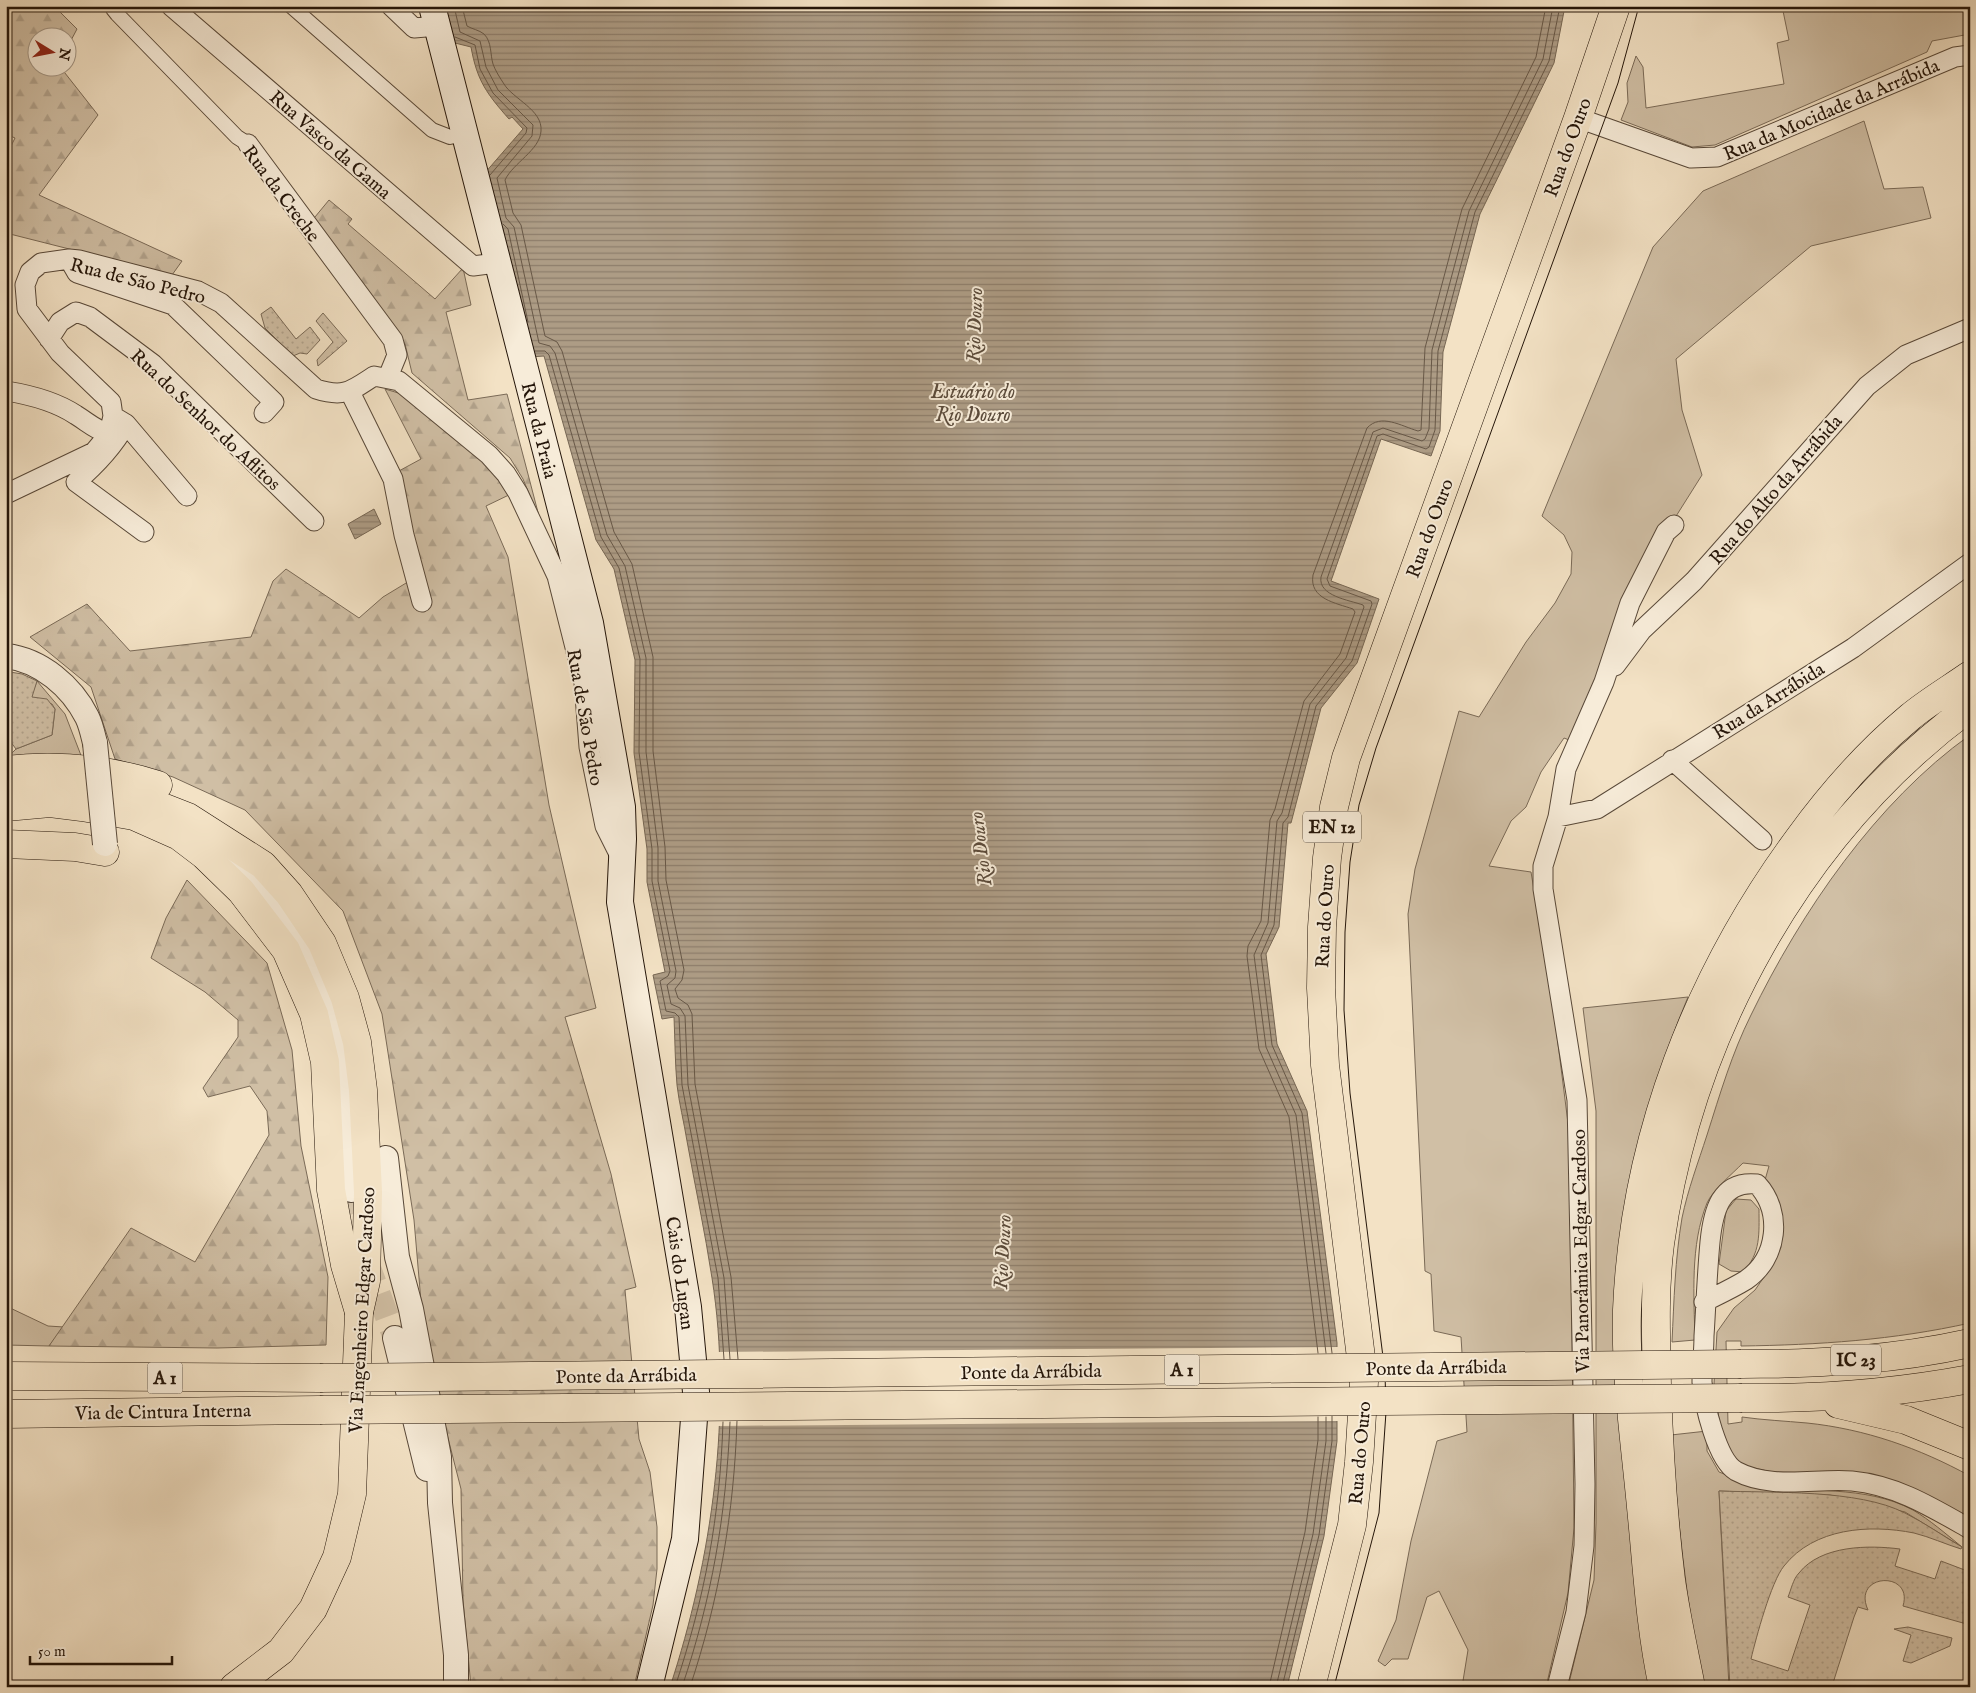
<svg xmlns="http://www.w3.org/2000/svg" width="1976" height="1693" font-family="'IM FELL English',serif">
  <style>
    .grass { fill: #d0bfa5; stroke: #7a6a57 }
    .forest { fill: url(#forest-firs); stroke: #7a6a57 }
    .garden { fill: url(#garden-dots); stroke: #7a6a57 }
    .water { fill: url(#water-rules); stroke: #766653 }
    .pier { fill: #f3e2c5 }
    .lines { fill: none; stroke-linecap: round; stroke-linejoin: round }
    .shore { stroke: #685847; stroke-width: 1 }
    .tertiary-tunnel { stroke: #d4c3a9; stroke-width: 24; stroke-dasharray: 24 12; stroke-linecap: butt }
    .pedestrian-casing { stroke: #584838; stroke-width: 16 }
    .minor-casing { stroke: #584838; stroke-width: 21 }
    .tertiary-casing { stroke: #584838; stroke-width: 26 }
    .secondary-casing { stroke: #241509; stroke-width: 28 }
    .primary-casing { stroke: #241509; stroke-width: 29 }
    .motorway-casing { stroke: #241509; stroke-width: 29 }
    .pedestrian { stroke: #f7ecd9; stroke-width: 14 }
    .minor { stroke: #f7ecd9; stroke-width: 19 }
    .tertiary { stroke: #f7ecd9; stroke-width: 24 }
    .secondary { stroke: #f7ecd9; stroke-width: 26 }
    .primary { stroke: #f3e2c5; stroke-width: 28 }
    .motorway { stroke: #f3e2c5; stroke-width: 28 }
    .tram { stroke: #241509; stroke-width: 1 }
    .tertiary-bridge-casing { stroke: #584838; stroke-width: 26; stroke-linecap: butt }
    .motorway-bridge-casing { stroke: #241509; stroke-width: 29; stroke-linecap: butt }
    .tertiary-bridge { stroke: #f7ecd9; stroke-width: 24 }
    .motorway-bridge { stroke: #f3e2c5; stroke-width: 28 }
    .labels { text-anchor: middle; stroke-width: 4; stroke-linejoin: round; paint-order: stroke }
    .shield { fill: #f7ecd9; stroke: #635647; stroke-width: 1 }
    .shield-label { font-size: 18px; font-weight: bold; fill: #241509 }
    .street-label { font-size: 19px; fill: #241509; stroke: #f7ecd9 }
    .water-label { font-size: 20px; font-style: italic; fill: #5b4b3b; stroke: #f7ecd9 }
  </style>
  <defs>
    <pattern id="forest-firs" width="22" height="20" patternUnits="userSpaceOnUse" patternTransform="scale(1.25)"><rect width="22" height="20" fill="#d0bfa5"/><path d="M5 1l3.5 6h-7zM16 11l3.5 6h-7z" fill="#b2a38d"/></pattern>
    <pattern id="garden-dots" width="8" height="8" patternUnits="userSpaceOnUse" patternTransform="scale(1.25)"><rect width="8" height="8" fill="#d0bfa5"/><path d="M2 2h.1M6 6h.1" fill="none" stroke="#b2a38d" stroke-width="1.8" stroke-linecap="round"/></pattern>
    <pattern id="water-rules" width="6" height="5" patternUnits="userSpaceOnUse" patternTransform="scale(1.25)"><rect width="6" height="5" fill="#ad9c85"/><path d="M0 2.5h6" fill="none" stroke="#8d7e6b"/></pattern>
  </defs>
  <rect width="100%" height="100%" fill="#f3e2c5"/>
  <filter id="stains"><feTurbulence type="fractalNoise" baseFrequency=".004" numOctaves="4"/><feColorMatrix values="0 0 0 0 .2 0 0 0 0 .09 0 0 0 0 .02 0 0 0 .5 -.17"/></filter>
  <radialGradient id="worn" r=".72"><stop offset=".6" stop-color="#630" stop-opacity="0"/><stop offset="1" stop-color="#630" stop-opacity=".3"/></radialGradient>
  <path class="grass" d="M1782 6H1970V34L1932 41 1927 52 1715 145 1692 147 1621 120 1628 102 1627 83 1636 56 1643 67 1646 108 1784 84 1777 43 1789 40Z
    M1864 121 1884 189 1923 187 1931 218 1811 246 1676 359 1682 410 1702 475 1673 521 1574 742 1564 738 1541 772 1526 807 1511 821 1489 866 1531 872 1553 1004 1570 1139 1574 1528 1568 1593 1546 1687H1462L1468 1650 1439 1591 1427 1597 1408 1659H1392L1385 1666 1378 1661 1396 1620 1411 1541 1437 1441 1467 1432 1461 1337 1434 1331 1431 1274 1425 1271 1408 914 1415 869 1459 711 1479 717 1526 642 1555 603 1571 574 1572 552 1564 535 1542 516 1653 247 1703 191Z
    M37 681 65 714 82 758 11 760 9 756 16 749 52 735 55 709 52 704 31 697Z
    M1970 735V1323C1894 1340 1818 1345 1741 1346V1341H1726L1728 1424 1742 1422V1417C1763 1420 1785 1421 1807 1423 1865 1429 1919 1448 1970 1476V1520L1839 1473 1772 1472 1740 1465 1723 1447 1714 1384 1717 1332 1734 1308 1755 1290 1773 1264 1765 1180 1769 1166 1743 1163C1733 1173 1712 1191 1707 1203 1690 1245 1694 1296 1695 1340L1672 1342C1674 1301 1675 1259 1682 1218 1688 1189 1698 1163 1707 1135 1720 1094 1732 1053 1751 1015 1801 912 1876 802 1970 735Z
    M1688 997C1662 1058 1645 1121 1630 1186L1654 1687H1568L1594 1580 1596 1523V1111L1583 1008Z
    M1736 1199 1751 1200 1759 1209C1759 1234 1761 1253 1743 1272L1731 1271 1719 1264 1726 1211Z
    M6 1306 48 1326 64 1327 49 1346 6 1345Z
    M1707 1431V1451L1719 1472C1730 1476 1743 1483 1755 1485 1807 1494 1864 1484 1913 1510 1930 1520 1946 1534 1962 1547L1905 1512 1830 1495 1719 1491 1729 1687H1703C1686 1603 1678 1519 1671 1435Z"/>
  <path class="forest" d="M6 6H54L77 29 68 46V38H38V68H61L98 115 39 195 182 261 172 275 6 233V156L15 138 6 134Z
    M329 200 352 219 348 224 435 299 463 268 471 305 446 312 468 400 507 394 540 520 523 479 510 458 412 373 405 344 397 332 310 223Z
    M385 389 405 395 480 458 513 493 486 506 508 557 549 805 596 1008 565 1017 611 1174 636 1287 625 1290 639 1439 650 1472 657 1527V1569L653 1605 634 1687H471L463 1600 461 1489 425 1348 414 1220 382 1014 343 911 245 810 173 777 115 759 91 687 30 637 87 604 130 651 251 637 273 581 286 569 359 618 383 597 416 577 397 472 421 459Z
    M187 880 267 963 292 1050 301 1146 328 1277 326 1345 217 1348 49 1346 131 1228 195 1262 269 1135 267 1111 250 1086 208 1097 203 1088 238 1037V1020L205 992 151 958 166 918Z"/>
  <path class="garden" d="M271 307 296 339 310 327 320 340 307 354 300 353 293 356 265 328 261 314Z
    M323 313 347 341 318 366 317 360 333 342 316 321Z
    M10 672 22 674 37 681 32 697 47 699 55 709 52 735 16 749 10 741H6V684H9Z
    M1719 1491C1772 1493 1858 1489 1905 1513 1925 1523 1943 1536 1962 1547L1961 1549C1945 1544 1930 1537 1914 1533 1869 1524 1814 1528 1784 1566 1771 1582 1756 1638 1751 1659L1788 1671 1810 1605 1788 1597C1791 1590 1793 1579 1799 1573 1821 1545 1869 1545 1900 1549L1895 1566 1935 1579 1941 1561 1970 1572V1625L1903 1606C1914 1570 1851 1573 1868 1610L1858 1607 1854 1617 1833 1683 1843 1687H1730Z
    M1908 1627 1952 1638 1950 1646 1911 1663 1903 1661 1911 1635 1894 1629Z"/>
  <path class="water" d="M442 6H1565L1554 63 1480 214 1443 352 1440 431 1431 456 1381 439 1331 581 1379 599 1357 663 1321 708 1291 823H1288L1279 927 1266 954 1277 1044 1307 1111 1337 1343V1441L1324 1536 1287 1687H670C712 1560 733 1411 712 1278 705 1232 695 1186 687 1141 684 1122 679 1103 677 1085 675 1062 675 1040 674 1017L662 1019 653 975 665 972 647 882V849L634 753 635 660 614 569 596 540 544 356 530 357 503 229 498 230 484 174 523 129 512 117 509 119C487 94 477 81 471 47L451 42Z
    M374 509 381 524 355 539 348 524Z"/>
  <path class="pier" d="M1340 1347V1421L716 1426V1352Z"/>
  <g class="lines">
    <path class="shore" d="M454 6 460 32 480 41 486 67 498 90 533 125 532 136 497 178 506 218 514 227 539 343 550 346 555 353 607 535 625 566 646 658V752L658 848V881L676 971 675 978 667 985 671 1004 680 1008 685 1016 688 1085 724 1278 730 1359
      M462 6 467 26C472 29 479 30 484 34 492 42 490 54 493 64 495 70 500 78 504 84 513 99 543 110 541 131 540 150 513 163 505 180L513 213 521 225 545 336 557 342 562 351 614 532 632 564 653 657V751L665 847 666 880 684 970 682 980 675 989 678 998 688 1005 692 1014 695 1084 731 1277 738 1359
      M455 37 475 45 480 69 493 93 527 128 526 133 490 175
      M503 224 508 229 528 322
      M535 351H545L549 355 601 537 619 568 640 659 639 752 652 849V881L670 971 668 976 660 981 666 1011 675 1013 679 1017 682 1085 718 1278 724 1359
      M1318 1353 1289 1117 1259 1049 1247 956 1248 946 1261 921 1270 820 1275 809 1304 701 1340 654 1355 612 1353 609C1336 603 1309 599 1313 575L1367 428C1381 413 1401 426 1418 431L1421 430 1425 348 1462 209 1536 57 1546 6
      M1326 1353 1296 1115 1266 1047 1254 955 1268 923 1277 821 1282 813 1310 704 1346 658 1364 607 1363 605C1349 600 1318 596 1321 577L1373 432 1383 428 1422 441 1425 439 1429 429 1432 350 1469 211 1543 59 1553 6
      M1332 1353 1302 1113 1272 1045 1261 955 1274 925 1283 823 1288 817 1316 706 1352 661 1372 604 1371 601 1330 586 1327 579 1377 436 1383 434 1426 449 1429 447 1435 430 1438 351 1475 212 1549 61 1560 6
      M675 1687C705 1597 720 1516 723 1422
      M682 1687C712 1598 726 1515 730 1422
      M690 1687C719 1600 734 1513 737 1421
      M1269 1687 1305 1532 1318 1440V1417
      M1276 1687 1313 1534 1326 1441V1417
      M1282 1687 1319 1535 1332 1441V1416"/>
    <path class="tertiary-tunnel" d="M351 1190 369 1268 395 1338"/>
    <defs>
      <path id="pedestrian" d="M115 6 113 9 117 14 237 137 248 144
        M291 6 432 130 450 137 465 134"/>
      <path id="minor" d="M171 6 473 266 496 263
        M391 6 414 28 438 26
        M1578 118 1691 158 1717 157 1955 57 1970 55
        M248 144 393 340 397 355 388 377
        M69 259 77 273 173 305 274 402 264 413
        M49 339 60 322 76 312 90 317 153 364 314 521
        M6 391C31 395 55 401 76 415 89 423 94 429 109 434
        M350 392 393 479 404 535 422 602
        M116 418 126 424 187 496
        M126 424C113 447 96 465 76 482L144 532
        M6 494 94 452 109 434 113 416 111 402 60 353 27 309 25 285 30 272 41 263 69 259 79 260 198 291 221 303 316 389C344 398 351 391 374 376L399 381 489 455 506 474 518 493 557 576 584 683 589 747 605 826 621 858
        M1615 666 1642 630 1694 581 1867 386 1906 355 1970 328
        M1672 760 1762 840
        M1558 817 1597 809 1853 648 1970 563
        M1704 1302C1718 1295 1733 1288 1746 1280 1778 1258 1783 1212 1757 1184 1720 1180 1713 1212 1710 1242 1707 1274 1706 1305 1704 1336 1704 1351 1702 1367 1702 1382 1704 1404 1717 1460 1736 1471 1771 1490 1815 1478 1852 1481 1896 1485 1933 1508 1970 1529
        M1557 1687 1576 1612 1584 1546 1585 1484 1577 1100 1543 889V866L1558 817 1566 769 1604 682 1630 603 1666 532 1674 525"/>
      <path id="tertiary" d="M6 656C41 660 72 687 87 717 91 725 93 735 95 743
        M232 851C259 881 288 912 307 947 348 1022 346 1108 351 1190
        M386 1158 397 1257 411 1309 439 1457 440 1503 456 1655V1687
        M395 1338 427 1469"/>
      <path id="secondary" d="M432 6 590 623 622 807 623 839 620 902 688 1307 696 1392 685 1539 649 1687"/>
      <path id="primary" d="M6 770C58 764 108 769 158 785
        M6 790 50 785 85 788 142 799 188 817 263 865 289 894 322 943 345 998 357 1042 363 1090 368 1192 366 1281 359 1312 352 1494 337 1557 313 1609 281 1651 234 1687
        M1311 1687 1352 1525 1359 1462 1364 1382 1325 1065 1321 988 1322 927 1327 858 1334 807 1346 758 1578 118 1616 6"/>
      <path id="motorway" d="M6 807 50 803 82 807 134 816 179 836 204 855 241 891 286 950 314 1014 325 1062 331 1190 345 1265 359 1312
        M6 844 75 847 105 852
        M1741 1364C1818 1364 1894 1360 1970 1343
        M6 1376 320 1378
        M1742 1398C1818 1399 1895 1393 1970 1379
        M1838 1404 1906 1420 1970 1446
        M6 1414 320 1410
        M1663 1687C1650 1628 1647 1566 1641 1507 1635 1442 1625 1375 1627 1310 1634 1138 1698 975 1799 838 1831 794 1868 752 1910 717 1928 702 1950 689 1970 675
        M1691 1687C1684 1651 1676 1616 1671 1580 1663 1515 1659 1450 1657 1385 1656 1338 1654 1291 1660 1244 1689 1034 1799 833 1970 707"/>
    </defs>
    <use href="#pedestrian" class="pedestrian-casing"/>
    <use href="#minor" class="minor-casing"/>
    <use href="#tertiary" class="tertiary-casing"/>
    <use href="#secondary" class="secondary-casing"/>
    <use href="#primary" class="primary-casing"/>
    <use href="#motorway" class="motorway-casing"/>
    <use href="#pedestrian" class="pedestrian"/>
    <use href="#minor" class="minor"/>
    <use href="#tertiary" class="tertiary"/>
    <use href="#secondary" class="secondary"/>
    <use href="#primary" class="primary"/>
    <use href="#motorway" class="motorway"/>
    <path class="tram" d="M1334 1687 1379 1513 1386 1412 1385 1373 1350 1093 1344 1010 1345 932 1350 862 1359 805 1376 748 1618 83 1639 6"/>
    <defs>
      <path id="tertiary-bridge" d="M95 743 105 844"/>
      <path id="motorway-bridge" d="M320 1378 1741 1364
        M320 1410 1742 1398"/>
    </defs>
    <use href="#tertiary-bridge" class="tertiary-bridge-casing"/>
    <use href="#motorway-bridge" class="motorway-bridge-casing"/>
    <use href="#tertiary-bridge" class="tertiary-bridge"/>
    <use href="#motorway-bridge" class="motorway-bridge"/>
  </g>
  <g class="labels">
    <g class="shield">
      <rect x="1303" y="811.5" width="58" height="31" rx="4"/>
      <rect x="1831" y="1344.5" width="50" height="31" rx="4"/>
      <rect x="1164.5" y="1354.5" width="35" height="31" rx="4"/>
      <rect x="147.5" y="1362.5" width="35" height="31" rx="4"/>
    </g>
    <g class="shield-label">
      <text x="1332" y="833">EN 12</text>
      <text x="1856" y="1366">IC 23</text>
      <text x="1182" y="1376">A 1</text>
      <text x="165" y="1384">A 1</text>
    </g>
    <g class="street-label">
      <text transform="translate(1831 109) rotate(-23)" y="7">Rua da Mocidade da Arrábida</text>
      <text transform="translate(331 144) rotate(41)" y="7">Rua Vasco da Gama</text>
      <text transform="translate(1567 147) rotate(-70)" y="7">Rua do Ouro</text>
      <text transform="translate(282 193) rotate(53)" y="7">Rua da Creche</text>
      <text transform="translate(138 280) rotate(14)" y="7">Rua de São Pedro</text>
      <text transform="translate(206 419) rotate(43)" y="7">Rua do Senhor do Aflitos</text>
      <text transform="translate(540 430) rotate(76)" y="7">Rua da Praia</text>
      <text transform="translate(1775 489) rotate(-49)" y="7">Rua do Alto da Arrábida</text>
      <text transform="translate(1429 528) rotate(-70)" y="7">Rua do Ouro</text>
      <text transform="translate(1768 700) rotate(-32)" y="7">Rua da Arrábida</text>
      <text transform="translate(586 717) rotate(80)" y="7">Rua de São Pedro</text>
      <text transform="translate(1324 916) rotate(-87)" y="7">Rua do Ouro</text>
      <text transform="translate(1580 1251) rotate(-91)" y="7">Via Panorâmica Edgar Cardoso</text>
      <text transform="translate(681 1273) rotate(82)" y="7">Cais do Lugan</text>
      <text transform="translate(361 1310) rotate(-87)" y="7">Via Engenheiro Edgar Cardoso</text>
      <text transform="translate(1436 1367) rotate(-1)" y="7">Ponte da Arrábida</text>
      <text transform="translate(1031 1371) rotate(-1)" y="7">Ponte da Arrábida</text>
      <text transform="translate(626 1375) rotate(-1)" y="7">Ponte da Arrábida</text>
      <text transform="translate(163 1411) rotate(-1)" y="7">Via de Cintura Interna</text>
      <text transform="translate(1359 1453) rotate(-85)" y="7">Rua do Ouro</text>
    </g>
    <g class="water-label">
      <text transform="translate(974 325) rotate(-88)" y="7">Rio Douro</text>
      <text x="973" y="398">Estuário do<tspan x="973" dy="23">Rio Douro</tspan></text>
      <text transform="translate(980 849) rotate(-97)" y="7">Rio Douro</text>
      <text transform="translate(1002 1252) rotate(-87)" y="7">Rio Douro</text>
    </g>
  </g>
  <rect width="1976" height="1693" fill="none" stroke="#f3e2c5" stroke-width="25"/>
  <rect x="8" y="8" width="1961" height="1678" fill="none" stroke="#241509" stroke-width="2.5"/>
  <rect x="12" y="12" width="1951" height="1668" fill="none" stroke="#241509"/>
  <g transform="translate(52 52) rotate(100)"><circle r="24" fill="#f7ecd9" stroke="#a39686"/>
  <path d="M0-4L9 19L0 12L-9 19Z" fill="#8f2418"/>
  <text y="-8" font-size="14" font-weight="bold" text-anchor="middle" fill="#241509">N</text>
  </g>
  <path d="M30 1656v8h142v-8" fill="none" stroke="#241509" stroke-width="2.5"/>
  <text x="38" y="1656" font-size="15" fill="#241509" stroke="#f7ecd9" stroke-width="4" paint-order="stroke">50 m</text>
  <rect width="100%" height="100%" filter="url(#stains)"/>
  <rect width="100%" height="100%" fill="url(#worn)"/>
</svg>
